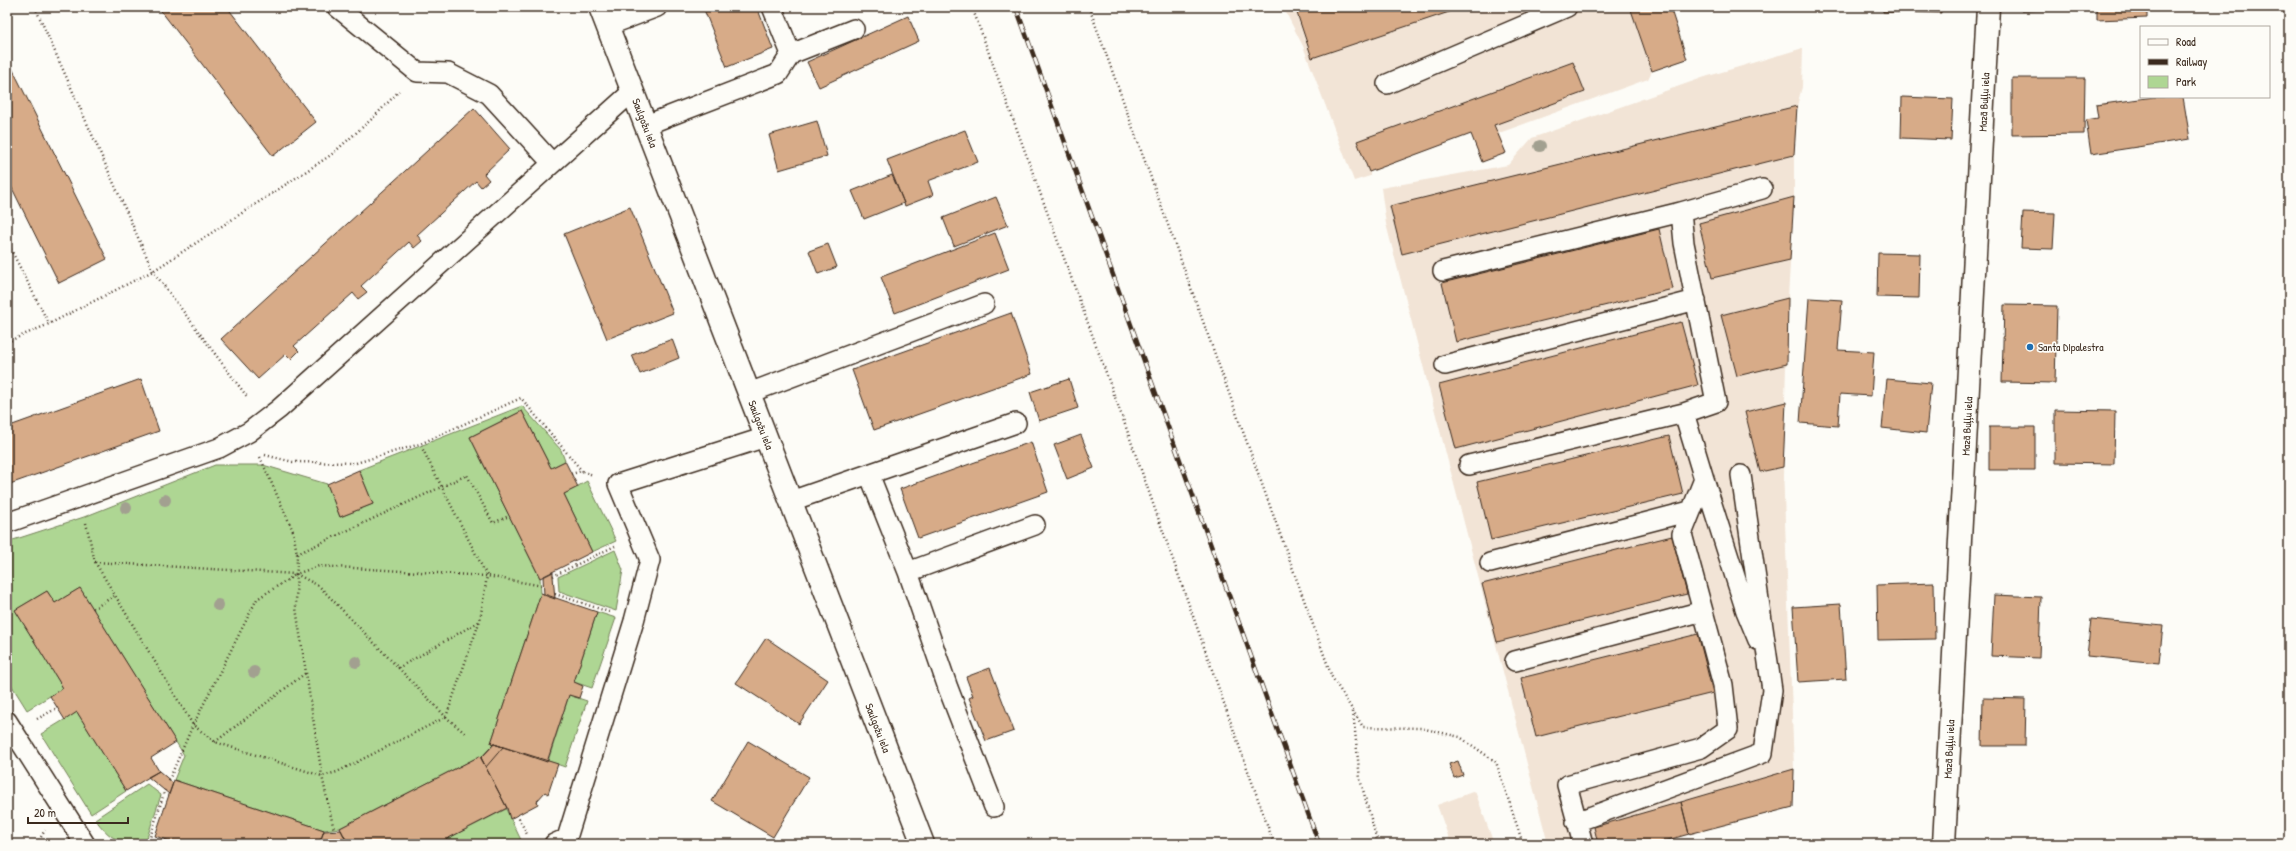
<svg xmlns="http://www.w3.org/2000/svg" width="2296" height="851" font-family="'Patrick Hand',sans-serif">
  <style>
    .built { fill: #f2e4d6 }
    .green { fill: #aed693; stroke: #748058 }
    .building { fill: #d7ab88; stroke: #3b2a1e }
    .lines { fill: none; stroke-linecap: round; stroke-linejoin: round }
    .service-casing { stroke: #3b2a1e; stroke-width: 22 }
    .minor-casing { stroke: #3b2a1e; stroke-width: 25 }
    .path { stroke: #3b2a1e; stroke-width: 2.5; stroke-dasharray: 1 3; stroke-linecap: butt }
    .service { stroke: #fdfcf7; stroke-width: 19 }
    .minor { stroke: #fdfcf7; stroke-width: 22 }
    .rail-casing { stroke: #3b2a1e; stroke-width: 4.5 }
    .rail { stroke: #fdfcf7; stroke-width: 3; stroke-dasharray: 9; stroke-linecap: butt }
    .tree { fill: #a2a090 }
    .poi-dot { fill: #1f6fb2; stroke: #fdfcf7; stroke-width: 1.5 }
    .labels { text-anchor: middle; stroke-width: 3.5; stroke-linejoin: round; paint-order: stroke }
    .street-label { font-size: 11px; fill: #3b2a1e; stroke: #fdfcf7 }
    .poi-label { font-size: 11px; fill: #3b2a1e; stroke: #fdfcf7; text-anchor: start }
  </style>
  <rect width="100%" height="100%" fill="#fdfcf7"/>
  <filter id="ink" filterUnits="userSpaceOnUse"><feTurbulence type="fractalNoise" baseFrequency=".025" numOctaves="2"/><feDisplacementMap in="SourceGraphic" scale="8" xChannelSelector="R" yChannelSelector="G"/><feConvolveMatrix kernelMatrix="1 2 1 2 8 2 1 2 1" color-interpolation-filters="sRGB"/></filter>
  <g filter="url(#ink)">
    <path class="built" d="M1283 7H1670L1687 59 1652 71 1648 79 1499 133 1506 153 1482 162 1471 134 1370 172V176L1354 181 1303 46Z
      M1803 48 1802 87 1797 106 1794 154V197L1788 298 1783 467 1794 769 1793 807 1654 844H1548L1386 224 1381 188 1508 165 1532 138 1705 77Z
      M1475 791 1494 844H1451L1437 805Z"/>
    <path class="green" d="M522 406 561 450 565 461 551 468 522 411 470 437 540 578 541 593 491 743 494 744 481 758 480 756 340 828 324 830 174 780 184 755 80 588 55 603 47 591 15 610 63 688 27 710 7 678V542L84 517 215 465H263L327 484 340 517 373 504 359 470Z
      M587 481 616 541 592 552 564 494Z
      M615 550 623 570 616 611 559 591 558 577Z
      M597 612 616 618 592 688 574 682Z
      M569 695 587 701 565 767 548 761Z
      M77 712 126 791 91 814 41 734Z
      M147 784 161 795 145 844C119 844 110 839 95 819Z
      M506 809 521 840 511 844H442L441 842Z"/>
    <path class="building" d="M158 7H227L316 122 273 156Z
      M703 7H757L773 49 727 67Z
      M1295 7H1464L1312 58Z
      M1630 7H1670L1687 59 1652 71Z
      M1883 7H1941V13L1883 12Z
      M2022 7H2080V9L2022 11Z
      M2097 7H2147V18L2097 20Z
      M908 16 919 41 819 87 807 62Z
      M7 58 107 259 59 283 7 178Z
      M1573 62 1585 92 1494 125 1506 153 1482 162 1471 134 1369 172 1357 141Z
      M2012 78H2085L2084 134 2012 135Z
      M1902 97 1953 99 1951 140 1901 138Z
      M2154 97H2183L2190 139 2091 154 2086 120 2098 118 2096 105Z
      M1797 106 1794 155 1402 254 1390 206Z
      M474 108 510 149 484 174 489 180 481 187 476 181 417 235 422 241 414 248 409 242 361 286 367 292 358 299 353 293 294 346 299 351 291 359 286 354 258 379 221 339Z
      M817 121 827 156 779 170 769 135Z
      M965 130 978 162 928 181 933 195 905 206 887 160Z
      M892 175 904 203 864 219 852 191Z
      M996 197 1008 225 954 246 943 218Z
      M1794 197 1790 260 1712 278 1699 223Z
      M630 207 673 313 607 339 564 234Z
      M2023 212 2055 213 2053 249 2021 248Z
      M1659 229 1673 289 1456 342 1442 283Z
      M995 233 1009 269 895 313 881 277Z
      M828 244 837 267 818 274 809 251Z
      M1878 253 1920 254 1919 298 1877 297Z
      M1788 298 1787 364 1737 376 1721 315Z
      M1809 298 1842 300 1838 350 1874 352 1871 396 1840 394 1838 426 1800 423Z
      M2004 305 2057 306 2055 383 2002 382Z
      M1011 313 1032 374 874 430 852 370Z
      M1681 322 1698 385 1456 449 1439 385Z
      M672 339 679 358 640 374 632 355Z
      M141 379 159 431 7 485V427Z
      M1069 379 1078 408 1039 421 1030 392Z
      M1887 379 1931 383 1926 433 1882 428Z
      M1786 402 1783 467 1760 472 1745 412Z
      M2055 410 2115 411 2114 464 2055 463Z
      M522 411 551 468 565 461 578 487 564 494 592 552 540 578 470 437Z
      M1989 427H2035V470H1989Z
      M1081 435 1094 468 1067 479 1054 445Z
      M1669 436 1683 494 1491 540 1477 482Z
      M1031 442 1048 492 918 538 900 489Z
      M359 470 373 504 340 517 327 484Z
      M1672 536 1687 594 1497 642 1482 584Z
      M553 572V576L555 599 544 595 543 577Z
      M1934 583 1935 639 1878 640 1877 585Z
      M80 588 176 742 151 758 159 771 126 791 77 712 65 720 50 696 63 688 15 610 47 591 55 603Z
      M541 593 597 612 574 682 583 686 579 698 569 695 547 762 491 743Z
      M1994 595 2041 597 2039 658 1991 656Z
      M1841 604 1846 679 1798 682 1793 607Z
      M2091 619 2163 626 2159 663 2087 656Z
      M1698 634 1713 693 1536 737 1521 678Z
      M766 638 828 680 799 724 736 683Z
      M990 668 1014 731 986 741 969 698 973 696 966 677Z
      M1983 698 2026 699 2025 746H1982Z
      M748 741 809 777 773 837 712 801Z
      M494 744 503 747 486 767 481 758Z
      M494 744 558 764 548 794 545 792 537 801 538 804 510 819 507 808 481 758Z
      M480 756 507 808 441 842 442 844H348L340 828Z
      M1458 761 1463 775 1454 778 1449 764Z
      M1794 769 1793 807 1689 834 1681 802Z
      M159 771 173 783 169 794 148 777Z
      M174 780 324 830 320 842 327 844H179L155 836Z
      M1681 802 1689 834 1654 844H1598L1594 827Z
      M341 830 346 840 320 842 324 831Z"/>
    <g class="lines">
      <defs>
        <path id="service" d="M337 7 417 72 448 73 489 94 552 163
          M772 7 791 54
          M607 26 657 7
          M1387 84 1567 7
          M646 125 778 74 791 54 854 29
          M1443 271 1681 212
          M1445 365 1696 300
          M749 393 984 304
          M1469 465 1684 413
          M869 474 908 572 1035 525
          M1704 479 1746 611 1758 640
          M791 501 1016 423
          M7 523 219 448 249 432 279 409 633 91
          M1490 563 1690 511
          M908 572 948 688 994 807
          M1515 661 1703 611
          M7 721 85 844
          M1576 822 1763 753 1772 690 1741 475
          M554 844 567 838 634 621 650 560 618 484 766 437
          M1583 844 1567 785 1701 748 1728 729 1723 685 1682 534 1704 479 1684 413 1716 402 1684 243 1681 212 1762 189"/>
        <path id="minor" d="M600 7 923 844
          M1944 844 1988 7"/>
      </defs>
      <use href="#service" class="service-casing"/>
      <use href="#minor" class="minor-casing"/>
      <path class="path" d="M35 7 153 271 248 398
        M972 7 1123 419 1274 844
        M1089 7 1332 677 1363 727 1421 728 1460 737 1496 762 1523 844
        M7 242 49 324
        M7 342 49 324 153 271 331 155 374 117 399 91
        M265 455 293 462 356 463 420 444 521 398 582 471
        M260 457 293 531 297 554 296 608 322 776 334 830
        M571 474 582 471 593 475
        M86 523 95 562 296 574 319 566 487 576 543 586
        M297 554 467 475 493 523 509 516
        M95 562 193 725 215 742 322 776 337 772 446 717 480 620 487 576 420 444
        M296 574 319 586 446 717 466 734
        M553 576 615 546
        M555 594 609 612
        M93 609 114 596
        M398 668 480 621
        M1353 712 1360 779 1378 844
        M37 719 57 708
        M215 742 307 672
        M169 780 193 725 257 599 295 575
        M517 815 528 836
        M338 840 340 844
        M37 844 45 830
        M148 844 165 790"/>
      <use href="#service" class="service"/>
      <use href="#minor" class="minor"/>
      <defs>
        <path id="rail" d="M1016 7 1319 844"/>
      </defs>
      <use href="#rail" class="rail-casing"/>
      <use href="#rail" class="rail"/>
    </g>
    <g class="tree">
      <circle cx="1540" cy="146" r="6"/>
      <circle cx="165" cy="500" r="6"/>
      <circle cx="126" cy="508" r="6"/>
      <circle cx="218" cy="605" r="6"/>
      <circle cx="356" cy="662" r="6"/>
      <circle cx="254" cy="672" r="6"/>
    </g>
  </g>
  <circle class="poi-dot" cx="2030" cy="347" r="4"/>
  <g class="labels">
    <g class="street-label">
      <text transform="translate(1984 102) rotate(-87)" y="4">Mazā Buļļu iela</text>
      <text transform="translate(645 123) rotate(69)" y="4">Saulgožu iela</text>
      <text transform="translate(761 425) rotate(69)" y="4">Saulgožu iela</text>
      <text transform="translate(1967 426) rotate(-87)" y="4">Mazā Buļļu iela</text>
      <text transform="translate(878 728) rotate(69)" y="4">Saulgožu iela</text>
      <text transform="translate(1949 749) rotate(-87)" y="4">Mazā Buļļu iela</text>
    </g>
    <g class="poi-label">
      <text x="2038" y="351">Santa DIpalestra</text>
    </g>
  </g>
  <rect width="2296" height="851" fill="none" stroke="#fdfcf7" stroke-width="24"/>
  <rect x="12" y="12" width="2272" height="827" fill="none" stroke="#3b2a1e" stroke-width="1.5" filter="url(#ink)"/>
  <rect x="2140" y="26" width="130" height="72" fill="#fdfcf7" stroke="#afa8a0"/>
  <rect x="2148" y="39" width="20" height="6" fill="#fdfcf7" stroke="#afa8a0"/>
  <text x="2176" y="46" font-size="12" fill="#3b2a1e">Road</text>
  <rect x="2148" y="59" width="20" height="6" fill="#3b2a1e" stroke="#afa8a0"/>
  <text x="2176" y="66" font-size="12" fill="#3b2a1e">Railway</text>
  <rect x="2148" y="76" width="20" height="12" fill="#aed693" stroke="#afa8a0"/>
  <text x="2176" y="86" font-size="12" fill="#3b2a1e">Park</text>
  <path d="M28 817v6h100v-6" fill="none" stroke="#3b2a1e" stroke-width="2"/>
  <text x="34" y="817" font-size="12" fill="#3b2a1e" stroke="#fdfcf7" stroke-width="3" paint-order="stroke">20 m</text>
</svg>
